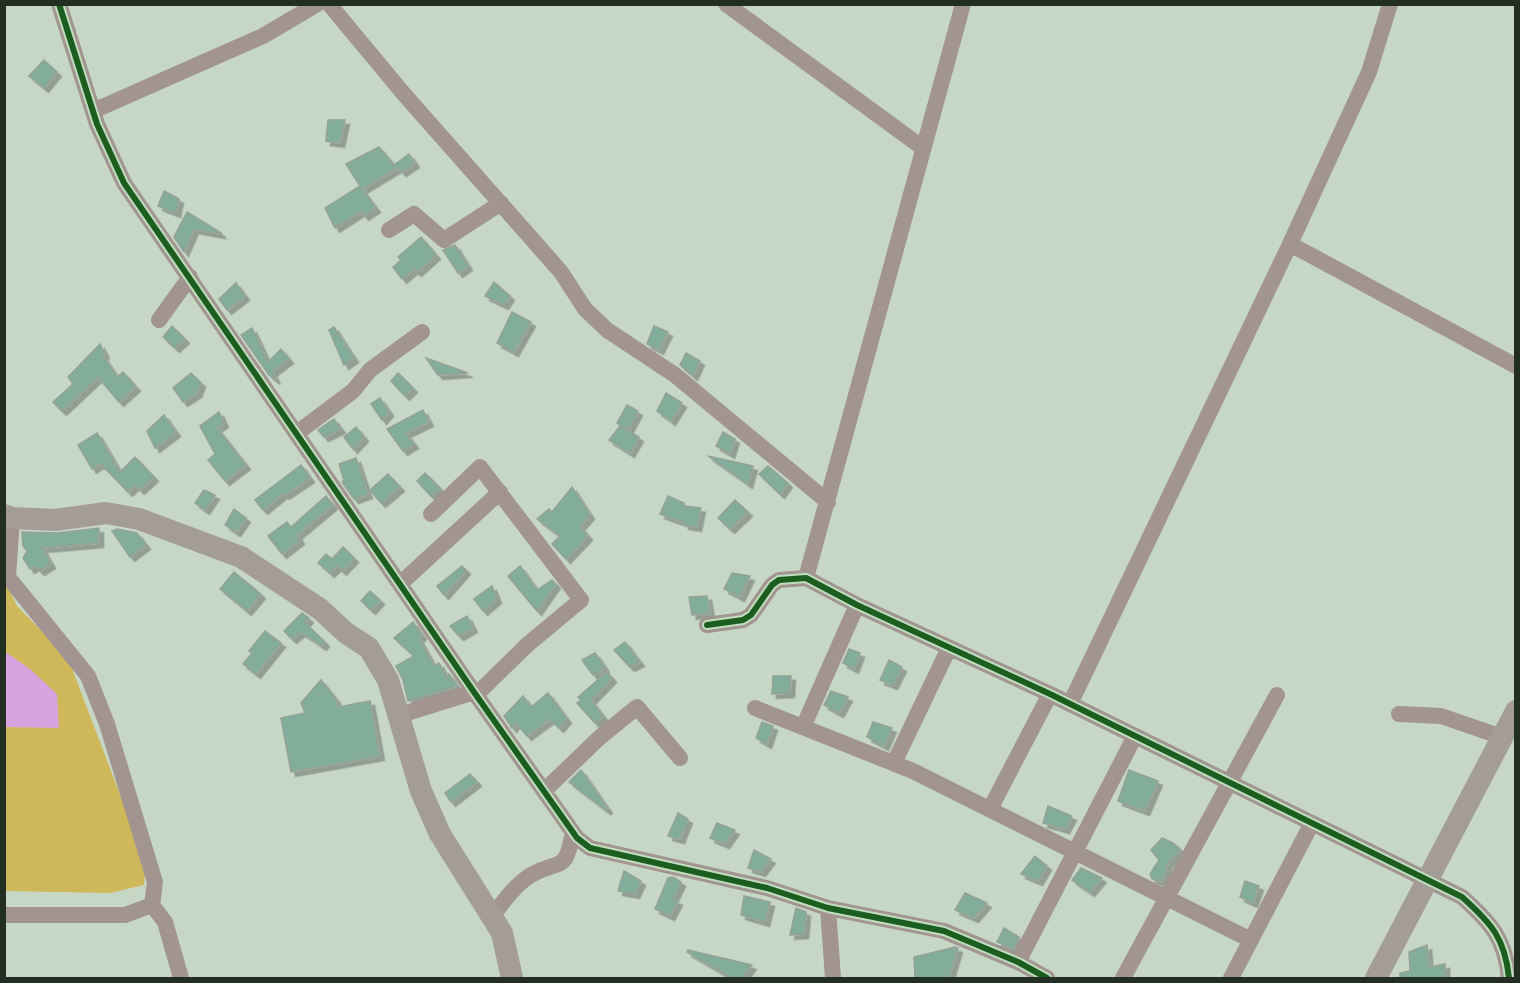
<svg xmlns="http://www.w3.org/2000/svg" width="1520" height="983" font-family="'IBM Plex Sans',sans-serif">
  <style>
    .green { fill: #cfb859 }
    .water { fill: #d8a2de }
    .building { fill: #82ad9a; stroke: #94a297; stroke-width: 1.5; filter: url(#shadow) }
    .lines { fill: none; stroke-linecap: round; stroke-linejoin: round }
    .street { stroke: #a29490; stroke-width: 16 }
    .secondary { stroke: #a49c96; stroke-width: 22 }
    .cycleway-casing { stroke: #c1debf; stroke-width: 10 }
    .cycleway { stroke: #1b5e20; stroke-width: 6 }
  </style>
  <defs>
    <filter id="shadow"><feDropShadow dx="4.5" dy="4.5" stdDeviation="0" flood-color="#0004"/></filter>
  </defs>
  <rect width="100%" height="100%" fill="#c7d7c6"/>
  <path class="green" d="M4 579 17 606 68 658 146 863 144 885 110 893 5 891Z"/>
  <path class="water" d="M4 651 30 669 57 694 59 728 5 727Z"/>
  <path class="building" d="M44 60 57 72 44 88 29 76Z
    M328 120H345L340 143 326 141Z
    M379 147 394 165 409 154 415 163 402 172 395 166 397 168 362 189 376 208 364 216 361 211 335 228 325 208 360 186 346 164Z
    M164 191 179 199 176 213 158 206Z
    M187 212 221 233V234L194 229 184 252 174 237Z
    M421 237 436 255 417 272 414 269 402 279 393 267 401 260 398 257Z
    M455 245 468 266 458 273 443 250Z
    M494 282 510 296 504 305 485 296Z
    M236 283 245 296 227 310 219 299Z
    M512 312 531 322 514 352 497 343Z
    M172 326 185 339 175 348 163 337Z
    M654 326 668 332 659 350 647 344Z
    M334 327 354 358 344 365 329 330Z
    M252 328 268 362 281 349 289 359 272 372 276 380 269 375 241 335Z
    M100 344 105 354 103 356 117 377 123 372 136 387 119 402 98 377 62 411 53 402 73 384 68 377Z
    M686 353 700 361 693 376 680 365Z
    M426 358 468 373 438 375Z
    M191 373 201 383 197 393 183 402 173 388Z
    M398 373 413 388 405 396 391 381Z
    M666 393 682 403 671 421 657 411Z
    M380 398 389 412 382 420 371 404Z
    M627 405 638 411 628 430 617 423Z
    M423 410 429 422 406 433 414 444 403 451 387 429Z
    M219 412 224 423 217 428 246 465 225 481 208 460 215 454 200 426Z
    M164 415 176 432 155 448 147 431Z
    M334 419 341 429 324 437 318 430Z
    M620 426 639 437 630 453 609 440Z
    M356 427 364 437 353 449 344 437Z
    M723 432 735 439 730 454 716 446Z
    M97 433 120 472 135 457 154 477 140 490 135 485 128 492 103 466 99 464 92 469 78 445Z
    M708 456 753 466 748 484Z
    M356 458 368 494 354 499 342 482 344 480 339 464Z
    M301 465 310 478 285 495 284 493 263 510 255 500Z
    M768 466 788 483 780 494 759 474Z
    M425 473 440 488 431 496 417 481Z
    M388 474 400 487 381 503 370 490Z
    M572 487 590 515 580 526 588 536 566 559 552 544 560 536 537 519 549 509 552 512Z
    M204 490 215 495 205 510 195 503Z
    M326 496 333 505 297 535 300 540 282 554 268 536 287 522 291 527Z
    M668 496 684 503V506L701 508 697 527 684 525 685 523 660 514Z
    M735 500 748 512 730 529 718 518Z
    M234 509 246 518 236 532 225 525Z
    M99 528V543L42 548 51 564 40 571 35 566 30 569 23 558 27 551 23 546 22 532 57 533Z
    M117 529 137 533 146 545 130 557 112 531Z
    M343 547 354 558 342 571 337 566 330 573 318 563 326 554 332 559Z
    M462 566 466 570 444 595 437 586Z
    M520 566 537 590 552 580 556 584 537 611 508 576Z
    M234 572 261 594 247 611 220 589Z
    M732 573 750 576 740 597 724 589Z
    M492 586 497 599 483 611 474 599Z
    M370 591 380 600 371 610 361 601Z
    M707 596 710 613 692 615 689 597Z
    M302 613 309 618 305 623 325 642 322 646 301 632 292 639 284 631Z
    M467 616 473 628 459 636 450 626Z
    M413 622 422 635 419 639 434 666 439 663 447 678 449 674 457 686 408 701 403 680 396 666 414 656 394 638Z
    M265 631 281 643 256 674 243 664 252 653 249 651Z
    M625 642 640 662 630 667 614 650Z
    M849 649 860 653 854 669 843 663Z
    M595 653 605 668 593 675 582 660Z
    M889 660 902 667 893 685 880 680Z
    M607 672 612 678 591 700 603 716 595 723 577 703 581 700 578 697Z
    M773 676H791L790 693 772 694Z
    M321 680 336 699 338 707 370 701 380 756 291 772 281 718 305 713 301 703Z
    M831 691 848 697 839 713 824 705Z
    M548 693 567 719 559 728 550 719 527 736 516 723 512 728 504 716 523 696 531 707Z
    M762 722 773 726 767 744 756 738Z
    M873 722 892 728 884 746 867 737Z
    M581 770 608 809 606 810 569 782Z
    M1129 770 1158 781 1145 811 1118 801Z
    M470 774 477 782 451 802 445 793Z
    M1048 806 1072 816 1065 829 1043 823Z
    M678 813 688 819 680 839 668 836Z
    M717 823 735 830 725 844 710 838Z
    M1162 838 1173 843 1180 849 1168 863 1162 882 1152 879 1150 874 1159 860 1151 850Z
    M754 850 771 859 761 872 748 868Z
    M1035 856 1047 866 1038 881 1021 874Z
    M1081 868 1102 878 1090 892 1072 880Z
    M624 871 641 881 635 894 618 891Z
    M673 877 681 882 673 899 678 901 670 916 655 909 668 878Z
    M1245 881 1259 886 1253 903 1240 897Z
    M965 893 987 903 974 918 955 910Z
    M744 896 770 902 765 922 741 915Z
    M796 908 806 912 804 934 790 935Z
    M1004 928 1019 937 1013 949 997 942Z
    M1427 945 1429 967 1445 964V978H1400V973L1410 971 1409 952Z
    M955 947 958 948 949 978H915L914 957Z
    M688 950 752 965 742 978H732L687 952Z"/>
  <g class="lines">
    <path class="street" d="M59 4 97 124 124 183 476 695 577 838 590 848 767 888 828 908 944 931 1018 962 1047 978
      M329 4 403 93 561 272 585 309 607 330 675 375 828 502
      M726 4 923 148
      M93 111 263 36 317 4
      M389 230 414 214 444 240 501 203
      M1290 244 1516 366
      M159 320 190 277
      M297 433 353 391 370 370 422 332
      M431 514 480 467 581 600 527 645 476 695
      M12 518 8 577 88 676 107 724 155 882 152 905 165 922 181 978
      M806 578 963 4
      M400 584 500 492
      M707 625 743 620 751 615 772 585 779 580 806 578 857 605 1050 694 1462 897C1491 923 1505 938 1509 978
      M1070 704 1290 244 1369 72 1390 4
      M755 708 913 771 1251 940
      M1399 714 1441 716 1502 737
      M397 716 474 692
      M804 725 857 605
      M894 763 949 648
      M544 791 599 738 637 707 680 758
      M990 809 1050 694
      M828 908 833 978
      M4 915H125L152 905
      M492 917C503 902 515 885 531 875 562 858 565 874 573 832
      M1018 962 1135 736
      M1123 978 1277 695
      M1231 978 1312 823"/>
    <path class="secondary" d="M4 515 12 518 55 520 106 513 139 519 241 557 320 609 346 633 369 648 388 680 421 791 440 834 502 933 512 978
      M1376 978 1516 711"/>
    <defs>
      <path id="cycleway" d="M59 4 97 124 124 183 476 695 577 838 590 848 767 888 828 908 944 931 1018 962 1047 978
        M707 625 743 620 751 615 772 585 779 580 806 578 857 605 1050 694 1462 897C1491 923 1505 938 1509 978"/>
    </defs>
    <use href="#cycleway" class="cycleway-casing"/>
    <use href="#cycleway" class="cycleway"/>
  </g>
  <rect width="1520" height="983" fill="none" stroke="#232e22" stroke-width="12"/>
</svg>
